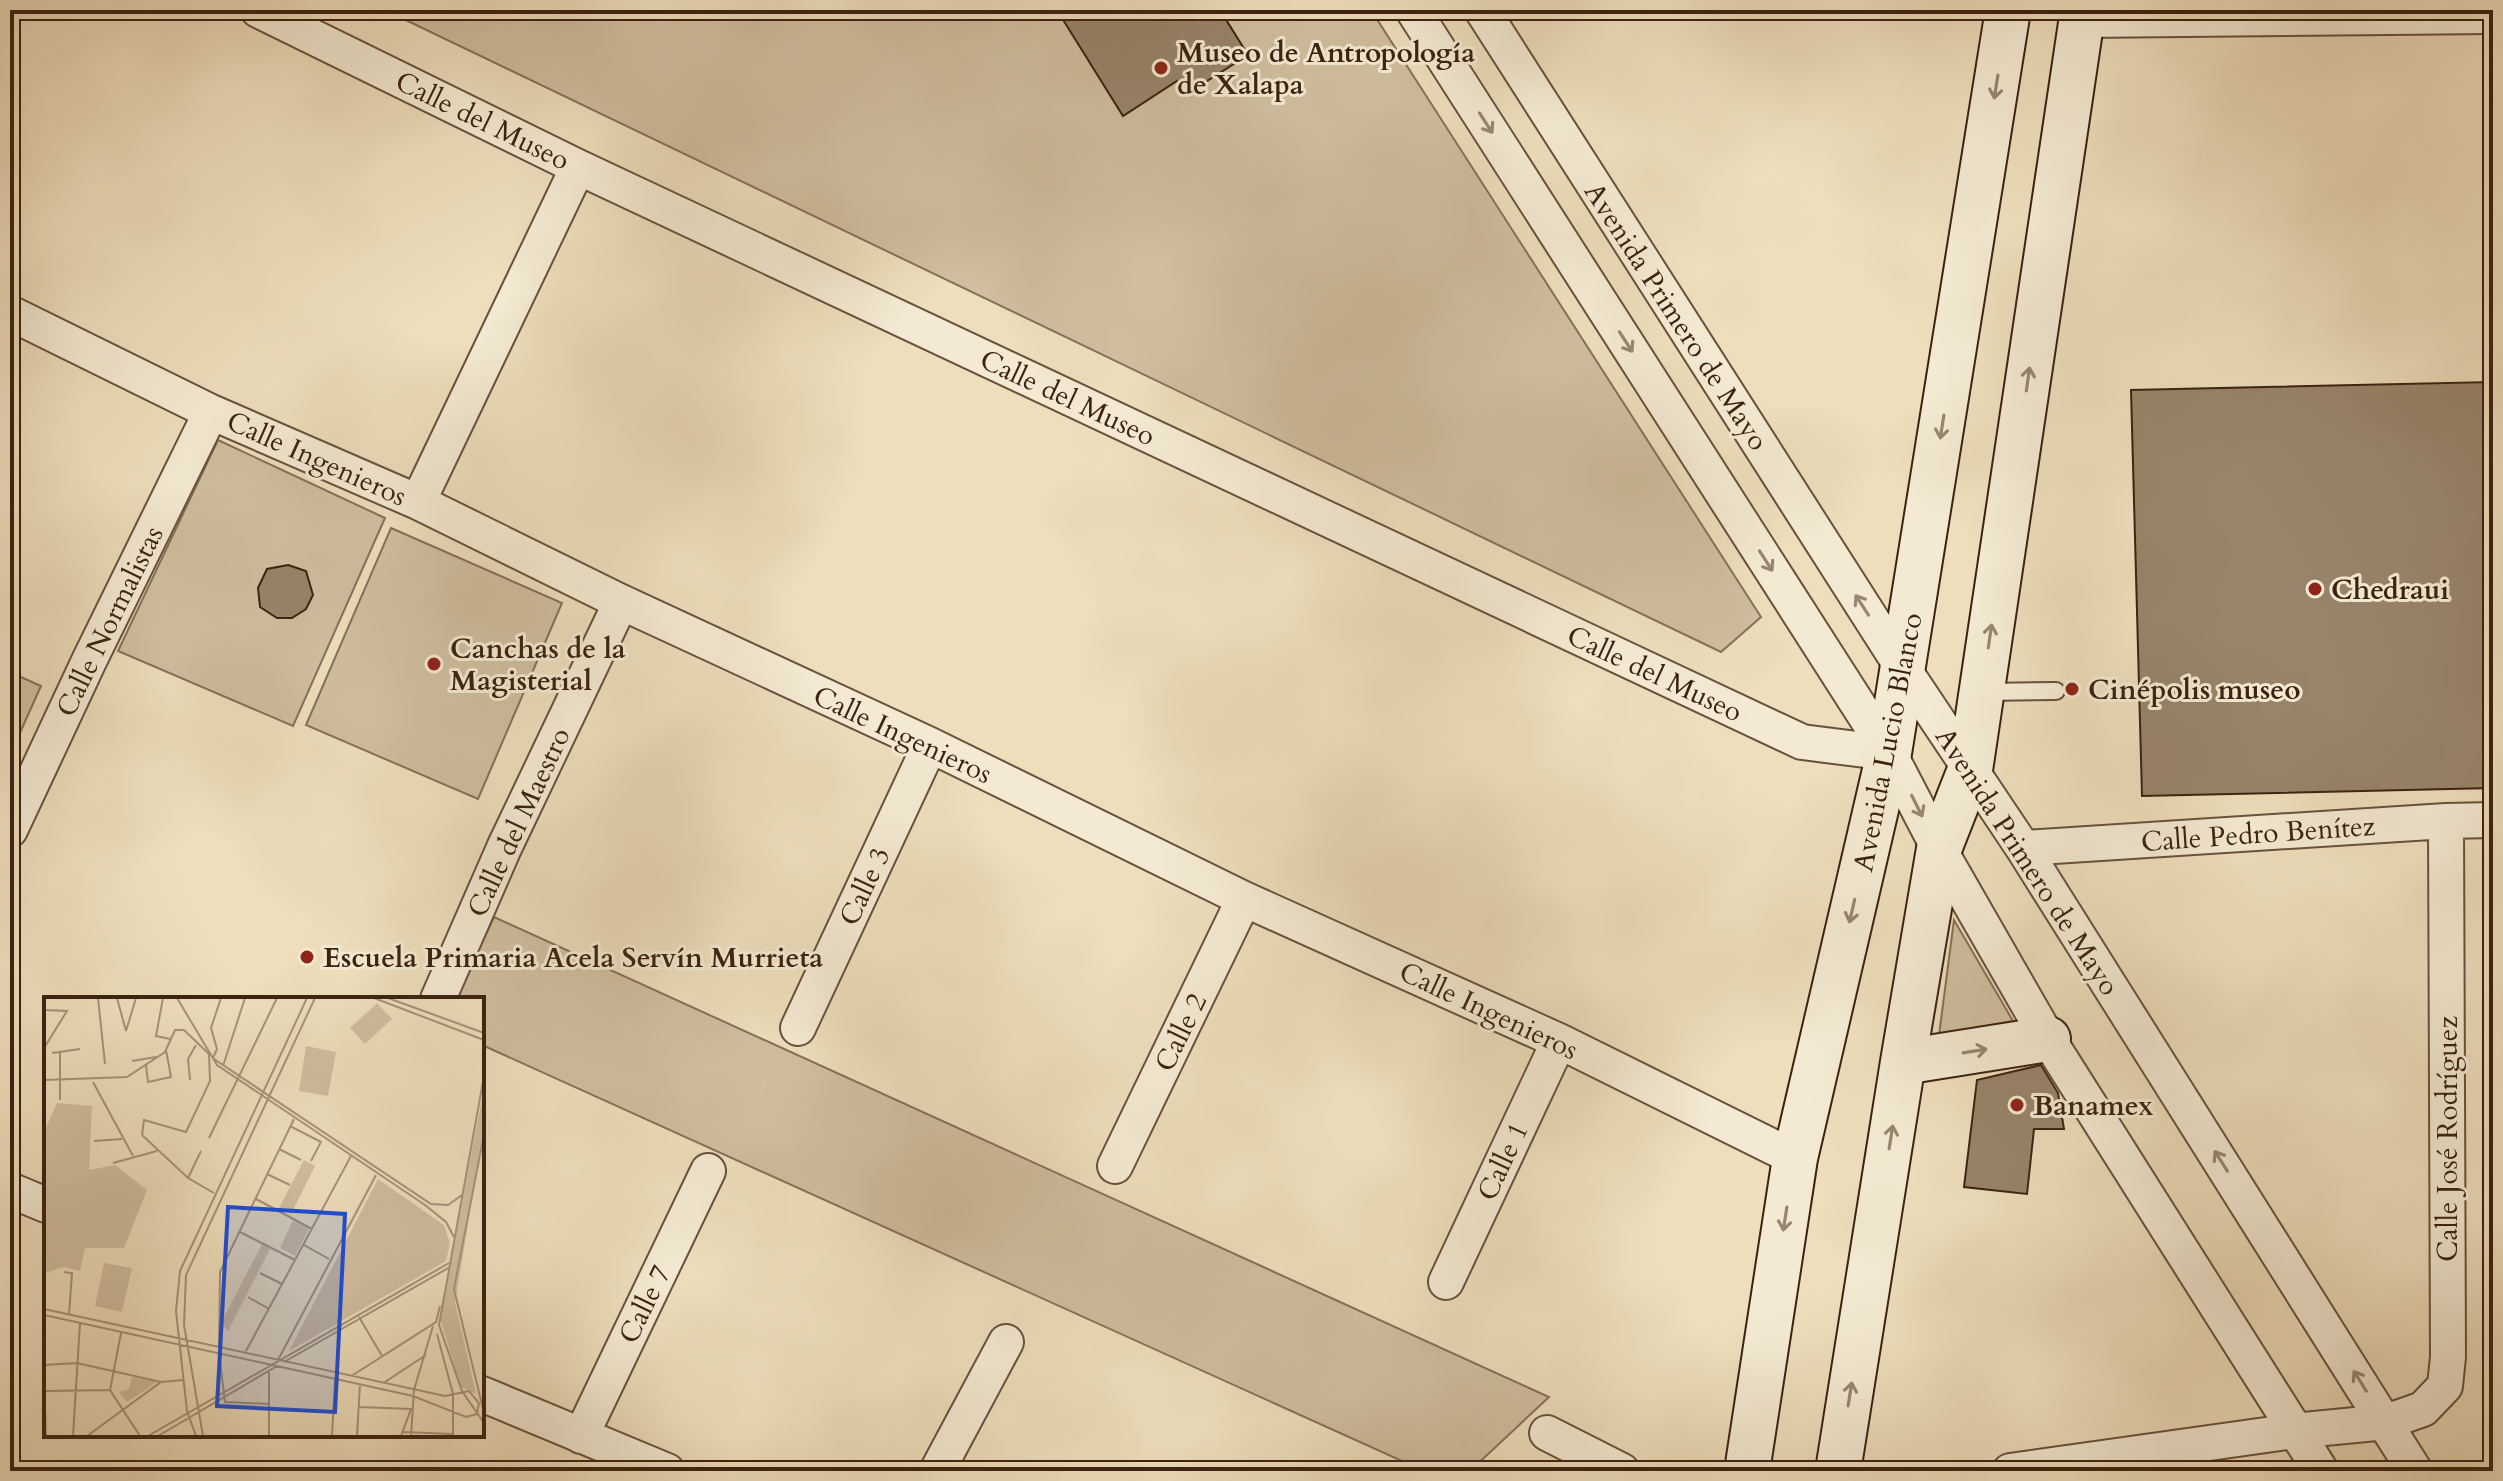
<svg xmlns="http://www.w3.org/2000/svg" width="2503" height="1481" font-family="Cardo,serif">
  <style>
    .green { fill: #d0be9f; stroke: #867058; stroke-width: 2 }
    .building { fill: #98846a; stroke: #3b2211; stroke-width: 2 }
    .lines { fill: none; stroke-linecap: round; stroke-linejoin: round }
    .service-casing { stroke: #68513c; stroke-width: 20 }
    .minor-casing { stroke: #68513c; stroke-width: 38 }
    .secondary-casing { stroke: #3b2211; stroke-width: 48 }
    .service { stroke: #f4ead3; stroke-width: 16 }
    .minor { stroke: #f4ead3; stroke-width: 34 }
    .secondary { stroke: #f4ead3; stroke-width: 44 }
    .oneway { stroke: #988672 }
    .poi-dot { fill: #8f2418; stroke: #f4ead3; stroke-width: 3 }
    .labels { text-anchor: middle; stroke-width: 6; stroke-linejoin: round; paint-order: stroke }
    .poi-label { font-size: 28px; font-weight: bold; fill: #3b2211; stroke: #f4ead3; text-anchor: start }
    .street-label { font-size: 28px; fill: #3b2211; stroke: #f4ead3 }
    .inset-road { fill: none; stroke: #a69378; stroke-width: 2 }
    .view { fill: #1d4ed8; fill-opacity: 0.15; stroke: #1d4ed8; stroke-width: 4 }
    .inset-edge { fill: none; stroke: #3b2211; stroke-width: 4 }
  </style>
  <rect width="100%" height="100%" fill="#eedebc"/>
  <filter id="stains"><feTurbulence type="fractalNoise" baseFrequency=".0025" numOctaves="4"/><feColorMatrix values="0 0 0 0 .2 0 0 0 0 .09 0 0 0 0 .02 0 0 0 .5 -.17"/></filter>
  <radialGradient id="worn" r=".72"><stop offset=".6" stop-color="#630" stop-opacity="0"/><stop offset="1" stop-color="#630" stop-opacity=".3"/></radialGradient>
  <path class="green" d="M385 10H1371L1761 617 1721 652Z
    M218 440 385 518 293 726 118 651Z
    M391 528 562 603 478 799 306 725Z
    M10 672 41 686 10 755Z
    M494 917 1549 1397 1470 1471H1424L482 1045V999H455Z
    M1954 920 2013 1021 1939 1035Z"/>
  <path class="building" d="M1057 10H1220L1248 55 1185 95 1177 81 1123 116Z
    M2493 382V788L2142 796 2131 390Z
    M288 565 306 571 313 595 306 609 292 618H277L260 607 258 588 267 569Z
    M2041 1065 2058 1093 2064 1129H2034L2027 1194 1964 1187 1977 1080Z"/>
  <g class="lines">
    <defs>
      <path id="service" d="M1985 692 2056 691"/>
      <path id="minor" d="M258 10 578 167 1802 742 1889 753
        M1413 10 1889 753 1939 849 2048 1039 2321 1471
        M1482 10 1904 670 2023 848 2415 1471
        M2081 20 2493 16
        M10 313 211 412 418 502 621 602 930 745 1244 899 1559 1041 1795 1158
        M418 502 578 167
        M10 830 89 661 211 412
        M2023 848 2446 821 2493 820
        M438 999 504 848 621 602
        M798 1028 930 745
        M1115 1166 1244 899
        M10 1190 46 1205
        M1446 1282 1559 1041
        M482 1394 667 1471
        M1547 1433 1622 1471
        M581 1436 708 1171
        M937 1471 1006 1342
        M2010 1471 2294 1431 2386 1422 2423 1409 2445 1386 2448 1357 2446 821"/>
      <path id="secondary" d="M1903 1062 2048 1039
        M1747 1471 1795 1158 1889 753 2008 10
        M1838 1471 1903 1062 1939 849 1970 770 2083 10"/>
    </defs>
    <use href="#service" class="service-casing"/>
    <use href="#minor" class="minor-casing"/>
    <use href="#secondary" class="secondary-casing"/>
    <use href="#service" class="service"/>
    <use href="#minor" class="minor"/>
    <use href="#secondary" class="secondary"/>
  </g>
  <defs><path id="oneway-shaft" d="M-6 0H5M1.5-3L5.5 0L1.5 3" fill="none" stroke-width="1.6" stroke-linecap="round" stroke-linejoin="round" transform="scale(2)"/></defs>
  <g class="oneway">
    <use href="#oneway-shaft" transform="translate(1996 87) rotate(99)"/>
    <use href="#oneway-shaft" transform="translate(1486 123) rotate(57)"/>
    <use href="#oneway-shaft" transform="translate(1626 342) rotate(57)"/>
    <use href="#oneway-shaft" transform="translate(2028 379) rotate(-82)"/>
    <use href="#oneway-shaft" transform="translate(1942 427) rotate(99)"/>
    <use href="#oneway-shaft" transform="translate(1766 561) rotate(57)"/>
    <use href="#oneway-shaft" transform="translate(1862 605) rotate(-123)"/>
    <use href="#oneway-shaft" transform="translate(1990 636) rotate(-82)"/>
    <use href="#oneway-shaft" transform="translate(1917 806) rotate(63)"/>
    <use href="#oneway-shaft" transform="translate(1852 911) rotate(103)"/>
    <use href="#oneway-shaft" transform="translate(1975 1051) rotate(-9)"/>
    <use href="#oneway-shaft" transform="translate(1891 1137) rotate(-81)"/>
    <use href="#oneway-shaft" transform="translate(2221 1161) rotate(-122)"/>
    <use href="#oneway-shaft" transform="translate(1785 1219) rotate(99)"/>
    <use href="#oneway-shaft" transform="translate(2360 1381) rotate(-122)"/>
    <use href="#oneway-shaft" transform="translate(1850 1394) rotate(-81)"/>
  </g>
  <g class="poi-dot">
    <circle cx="1161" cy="68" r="8"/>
    <circle cx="2315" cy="589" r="8"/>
    <circle cx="434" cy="664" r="8"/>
    <circle cx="2072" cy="689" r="8"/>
    <circle cx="307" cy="957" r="8"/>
    <circle cx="2017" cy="1105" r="8"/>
  </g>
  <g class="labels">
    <g class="poi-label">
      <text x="1177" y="62">Museo de Antropología<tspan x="1177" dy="32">de Xalapa</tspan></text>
      <text x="2331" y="599">Chedraui</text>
      <text x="450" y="658">Canchas de la<tspan x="450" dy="32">Magisterial</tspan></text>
      <text x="2088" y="699">Cinépolis museo</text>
      <text x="323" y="967">Escuela Primaria Acela Servín Murrieta</text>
      <text x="2033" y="1115">Banamex</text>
    </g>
    <g class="street-label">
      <text transform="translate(483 120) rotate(26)" y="10">Calle del Museo</text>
      <text transform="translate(1677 316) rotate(57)" y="10">Avenida Primero de Mayo</text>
      <text transform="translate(1068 397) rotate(25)" y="10">Calle del Museo</text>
      <text transform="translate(317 458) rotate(24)" y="10">Calle Ingenieros</text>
      <text transform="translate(109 621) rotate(-64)" y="10">Calle Normalistas</text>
      <text transform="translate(1655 673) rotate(25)" y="10">Calle del Museo</text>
      <text transform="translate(903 734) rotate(25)" y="10">Calle Ingenieros</text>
      <text transform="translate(1887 742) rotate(-79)" y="10">Avenida Lucio Blanco</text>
      <text transform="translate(518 822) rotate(-65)" y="10">Calle del Maestro</text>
      <text transform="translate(2258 833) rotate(-4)" y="10">Calle Pedro Benítez</text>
      <text transform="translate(2028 861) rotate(57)" y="10">Avenida Primero de Mayo</text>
      <text transform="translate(864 886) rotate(-65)" y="10">Calle 3</text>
      <text transform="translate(1489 1010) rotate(25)" y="10">Calle Ingenieros</text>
      <text transform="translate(1180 1032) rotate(-64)" y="10">Calle 2</text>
      <text transform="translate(2447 1139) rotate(-90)" y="10">Calle José Rodríguez</text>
      <text transform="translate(1502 1161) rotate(-65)" y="10">Calle 1</text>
      <text transform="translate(644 1304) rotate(-64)" y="10">Calle 7</text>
    </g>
  </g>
  <g transform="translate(44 997)">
    <rect width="440" height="440" fill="#eedebc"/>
    <path d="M333 6 348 22 321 47 306 31ZM262 49 292 55 284 99 255 94ZM440 91V129L411 306 432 397 417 390 396 321ZM13 106 48 109 45 173 71 168 103 193 80 251H41L36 274 20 270 0 276V135ZM260 163 271 169 247 217 235 211ZM334 182 400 228 406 246 402 264 245 354ZM249 223 265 232 251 259 236 251ZM218 247 226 252 184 334 177 326ZM60 266 88 271 78 315 51 309ZM88 380 113 385 83 405 75 395 85 392Z" fill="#d0be9f"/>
    <path class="inset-road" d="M54 1 61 67M73 1 82 34M119 1 112 39 126 42M133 1 173 68 381 208 402 225 410 240M330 1 440 43M344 1 440 36M0 13 23 14 0 51M82 34 92 1M8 56 36 52M169 61 173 52 167 31 177 1M170 62 387 207 404 208 418 198M88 64 112 60M102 68 104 85 127 80 122 53M179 69 201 1M440 79 395 328 418 394 440 426M0 83 83 80 121 55 131 33H140L165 57 166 84 142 135 100 123 98 138M146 83 144 62 152 48M49 85 89 159M16 103V55M246 129 277 145 267 164M440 137 410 292 440 416M98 138 144 181 170 196M165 141 233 1M50 144 78 142M235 152 257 163M69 166 113 154M223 177 246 188M144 181 157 154M212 202 268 232M196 235 251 263M260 248 285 262M20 275 28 276 25 318M216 276 238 287M204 300 225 312M0 312 401 399 425 394 435 406 433 417M0 318 369 399 422 420 433 417M315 320 338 359M77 336 66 393 96 439M393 337 409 397V439M175 349 176 275 250 122M202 354 307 159M175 356 181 405 226 407M234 363 332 178M240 365 406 270M0 368 33 366 117 385 139 383M309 378 392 325 396 309M341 385 382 358M0 388 2 439M2 394 66 393M315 410 368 412M359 435 408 437M29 439 36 326M43 439 117 385M104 439 405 266M114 439 233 369M152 439 143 414 132 314 136 274 263 1M159 439 140 328 142 278 271 1M225 439V373M288 439 291 382M313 439 316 387M357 439 367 412M367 439 370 393 389 329"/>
    <path class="view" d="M184 210 301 217 291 415 173 409Z"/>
    <rect width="440" height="440" class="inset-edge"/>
  </g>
  <rect width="2503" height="1481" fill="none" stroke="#eedebc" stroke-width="40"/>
  <rect x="12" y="12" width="2479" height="1457" fill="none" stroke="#3b2211" stroke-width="4"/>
  <rect x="20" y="20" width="2463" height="1441" fill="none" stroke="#3b2211" stroke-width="2"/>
  <rect width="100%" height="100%" filter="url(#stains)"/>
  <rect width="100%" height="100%" fill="url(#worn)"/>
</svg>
